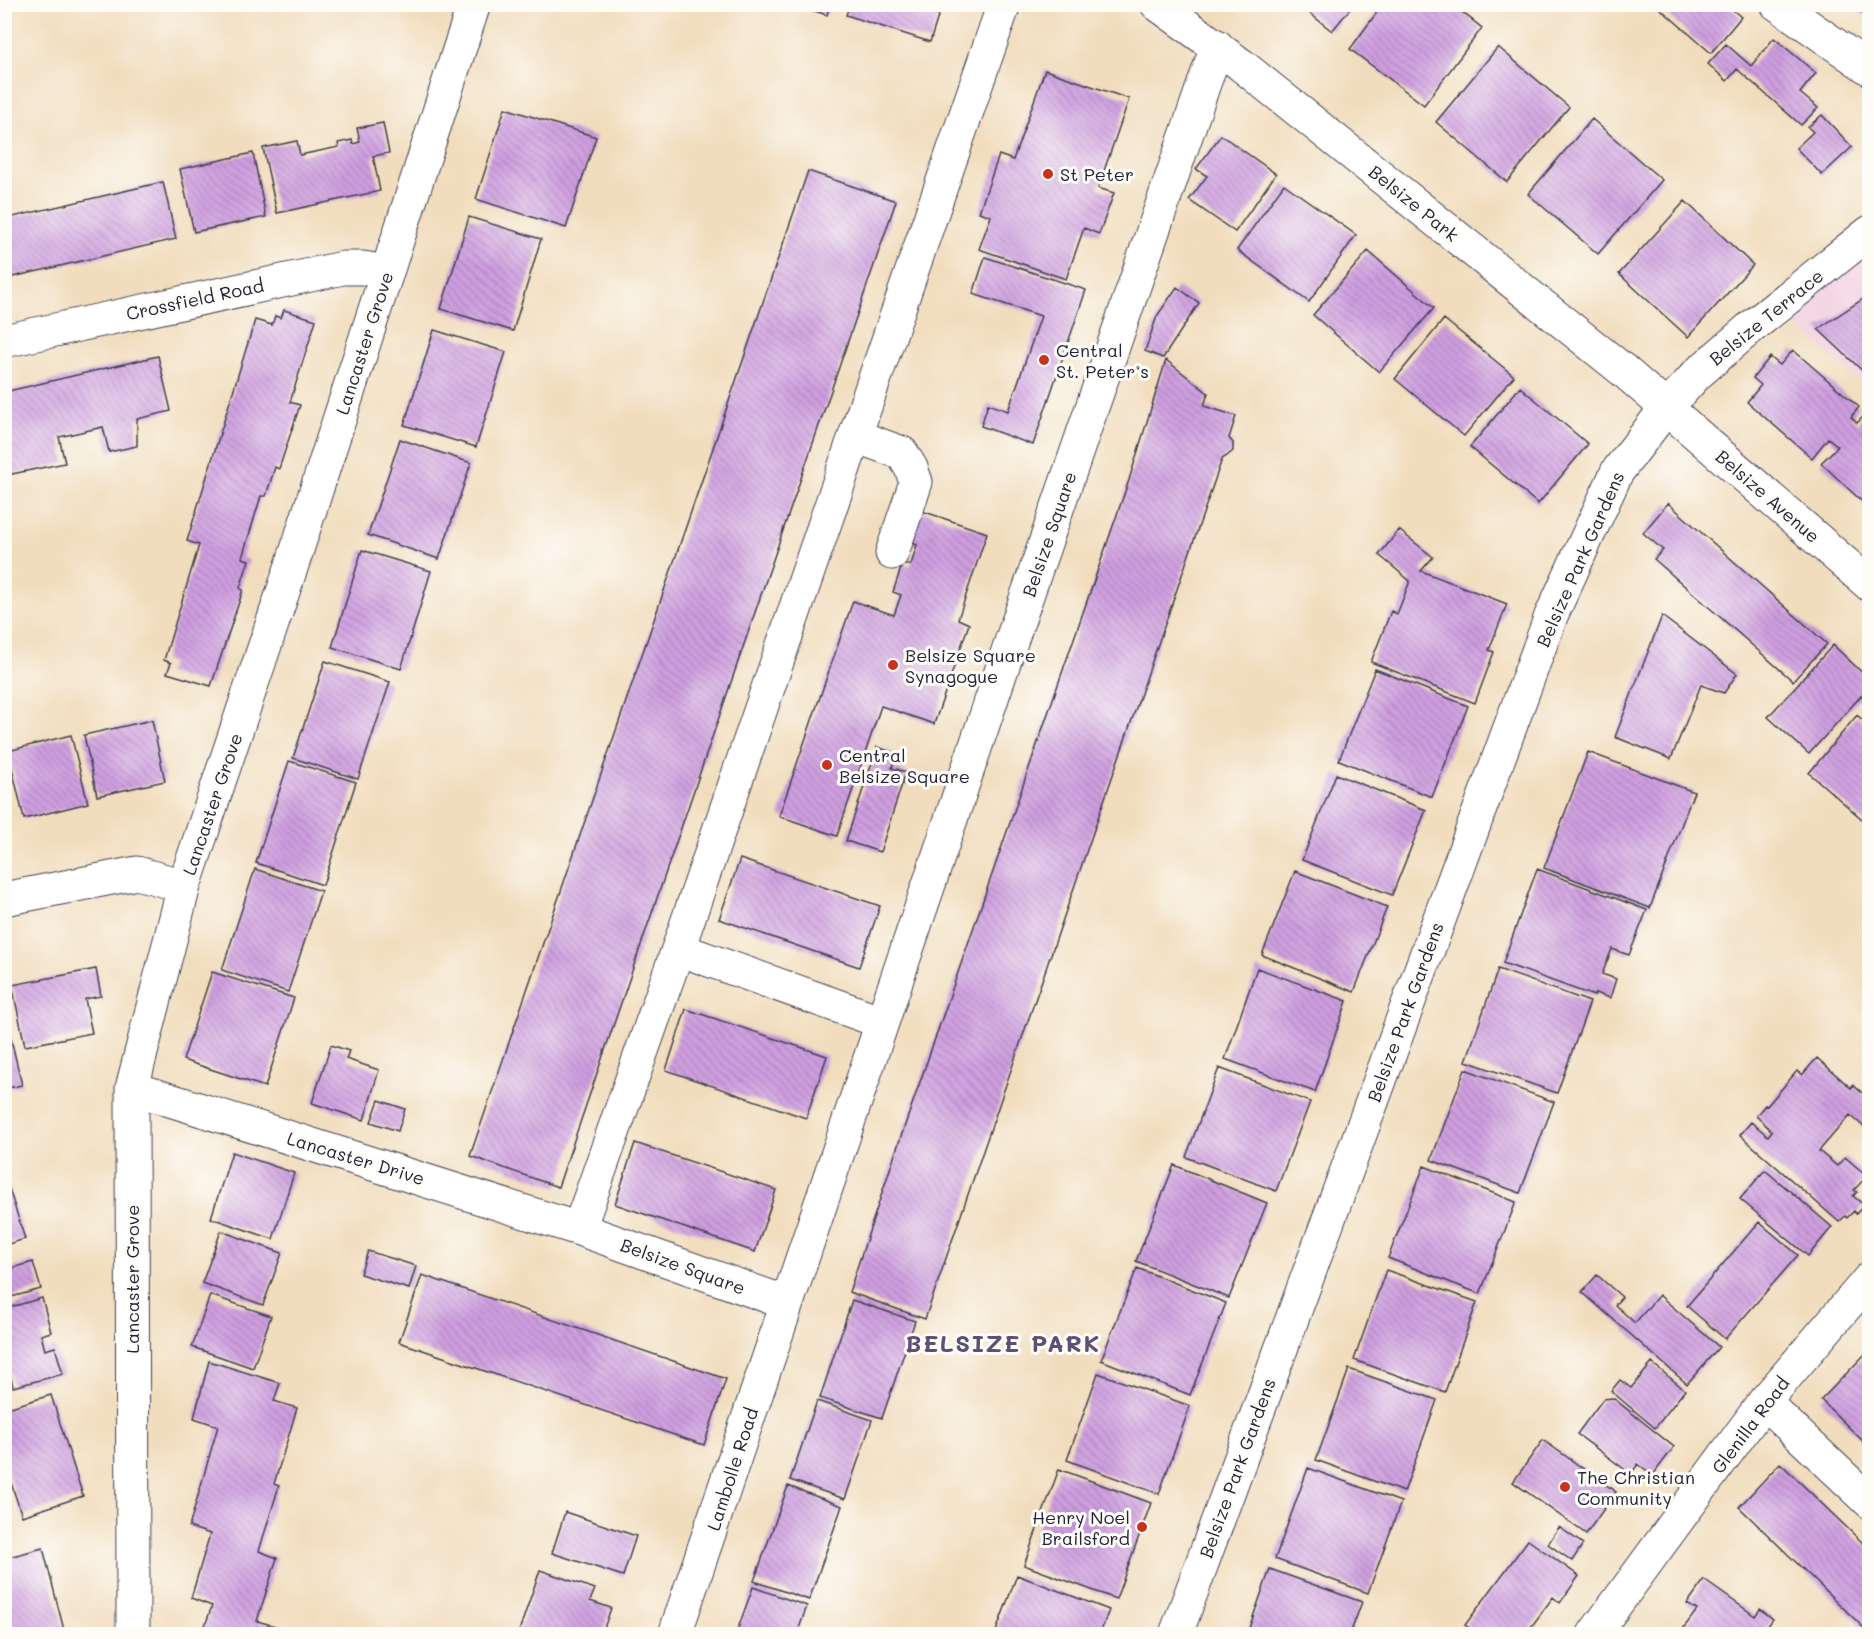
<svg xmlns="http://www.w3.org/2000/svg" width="1874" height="1639" font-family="Mali,sans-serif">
<defs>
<pattern id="building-back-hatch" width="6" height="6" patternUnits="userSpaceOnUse" patternTransform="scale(1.5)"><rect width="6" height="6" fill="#cf9fe0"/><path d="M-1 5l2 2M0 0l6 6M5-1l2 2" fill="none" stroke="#a881b7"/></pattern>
</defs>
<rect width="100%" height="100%" fill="#fdfcf7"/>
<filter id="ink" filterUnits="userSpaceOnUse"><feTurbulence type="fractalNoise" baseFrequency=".0167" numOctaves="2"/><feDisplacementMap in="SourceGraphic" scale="12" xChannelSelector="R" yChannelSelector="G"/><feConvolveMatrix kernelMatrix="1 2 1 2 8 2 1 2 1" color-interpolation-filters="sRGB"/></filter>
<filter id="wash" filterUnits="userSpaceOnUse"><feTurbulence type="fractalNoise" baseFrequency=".008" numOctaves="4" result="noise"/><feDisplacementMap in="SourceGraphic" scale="24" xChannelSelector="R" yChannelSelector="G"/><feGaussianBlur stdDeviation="1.35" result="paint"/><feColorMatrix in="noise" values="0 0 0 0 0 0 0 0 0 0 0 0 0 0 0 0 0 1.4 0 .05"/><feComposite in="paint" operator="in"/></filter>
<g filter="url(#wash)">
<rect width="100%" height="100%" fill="#f1ddbd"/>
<path fill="#f2cfe1" d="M 1869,242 L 1869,389 L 1793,322 Z"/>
<g id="blocks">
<path fill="url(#building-back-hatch)" d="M 793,4 L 830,4 L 827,15 Z
M 850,4 L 942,4 L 930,42 L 846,15 Z
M 1298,4 L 1354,4 L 1332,31 Z
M 1383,4 L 1452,4 L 1482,28 L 1424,105 L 1350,49 Z
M 1655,4 L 1726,4 L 1741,17 L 1711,53 Z
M 1847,4 L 1869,4 L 1869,17 Z
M 1774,38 L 1816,73 L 1800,93 L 1818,108 L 1801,125 L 1737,69 L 1727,81 L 1708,64 L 1726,44 L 1751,66 Z
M 1498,47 L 1569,107 L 1507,182 L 1436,122 Z
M 1045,70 L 1129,99 L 1098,188 L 1114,193 L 1099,234 L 1084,228 L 1066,279 L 979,249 L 991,216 L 979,212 L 999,155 L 1013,160 Z
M 505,108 L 596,137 L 566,228 L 476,199 Z
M 1822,115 L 1852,147 L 1822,175 L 1796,148 L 1813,132 L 1808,127 Z
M 1592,119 L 1662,180 L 1598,254 L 1528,194 Z
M 383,123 L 389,153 L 373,156 L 380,191 L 277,213 L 263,148 L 297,141 L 300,155 L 339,147 L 338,143 L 352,140 L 353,144 L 360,142 L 357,128 Z
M 1221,135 L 1276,174 L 1235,232 L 1189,200 L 1207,176 L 1196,169 Z
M 253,153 L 266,217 L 194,232 L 180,169 Z
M 808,171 L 896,201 L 558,1187 L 470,1156 Z
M 163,182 L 176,239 L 4,279 L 4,219 Z
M 1284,184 L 1356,235 L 1309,302 L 1237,250 Z
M 1685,201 L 1753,265 L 1688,337 L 1619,274 Z
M 469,217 L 541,239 L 513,331 L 441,309 Z
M 1368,251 L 1434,308 L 1379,372 L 1313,315 Z
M 985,257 L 1086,290 L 1033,445 L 981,426 L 988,404 L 1008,411 L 1041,316 L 973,294 Z
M 1177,287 L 1199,303 L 1163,358 L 1145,351 L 1157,316 Z
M 1869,295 L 1869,377 L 1818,329 Z
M 284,310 L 316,320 L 290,402 L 300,405 L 279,469 L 275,467 L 266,496 L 261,496 L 242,558 L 249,560 L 240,588 L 243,590 L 211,686 L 167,673 L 171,663 L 164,660 L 199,545 L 187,541 L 255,320 L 272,325 L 275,316 L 281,318 Z
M 1444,319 L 1514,376 L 1464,436 L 1395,379 Z
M 434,330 L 506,352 L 476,447 L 404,425 Z
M 1793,350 L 1859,407 L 1851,417 L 1857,423 L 1869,411 L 1869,508 L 1821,463 L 1838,446 L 1828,438 L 1812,458 L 1747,402 L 1761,385 L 1753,378 L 1770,357 L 1780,365 Z
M 158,356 L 171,411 L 137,419 L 137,446 L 109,452 L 103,427 L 59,437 L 65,463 L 7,475 L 4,464 L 4,392 Z
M 1166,360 L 1208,393 L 1204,406 L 1236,416 L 1229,438 L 1233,443 L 1233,451 L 1227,456 L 1222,459 L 925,1319 L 849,1292 L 896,1151 L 1129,480 Z
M 1520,387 L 1588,444 L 1538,504 L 1470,447 Z
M 400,439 L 471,463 L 439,559 L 368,535 Z
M 1668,503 L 1827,644 L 1793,681 L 1654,559 L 1663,550 L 1643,533 Z
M 919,510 L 987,533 L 958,619 L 969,624 L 934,724 L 881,706 L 837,836 L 779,816 L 853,601 L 894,615 L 901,595 L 893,592 L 902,565 L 911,565 L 917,545 L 908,541 Z
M 1399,530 L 1433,557 L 1421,571 L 1507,604 L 1489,650 L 1494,652 L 1475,703 L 1371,662 L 1391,611 L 1397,614 L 1410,581 L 1379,555 Z
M 362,550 L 431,571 L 401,669 L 332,647 Z
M 1662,616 L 1737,674 L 1724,693 L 1701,685 L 1671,759 L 1615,737 Z
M 1833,645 L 1869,679 L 1869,687 L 1809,754 L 1768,717 Z
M 325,661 L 390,682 L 358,779 L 293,758 Z
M 1375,669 L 1468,706 L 1432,797 L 1339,760 Z
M 1857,715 L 1869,726 L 1869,825 L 1809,773 Z
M 152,720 L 165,781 L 97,796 L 84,735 Z
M 71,735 L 88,803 L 24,819 L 8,751 Z
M 877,747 L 897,754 L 892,768 L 906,772 L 880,852 L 846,841 Z
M 1588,752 L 1694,792 L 1650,908 L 1544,868 Z
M 289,761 L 356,782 L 323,885 L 256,863 Z
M 1336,774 L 1426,810 L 1392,895 L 1302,860 Z
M 740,859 L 880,906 L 859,967 L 719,919 Z
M 255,869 L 321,891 L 288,992 L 222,970 Z
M 1537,869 L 1647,910 L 1629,955 L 1612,949 L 1602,974 L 1616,979 L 1610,998 L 1595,993 L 1594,996 L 1503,963 Z
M 1295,871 L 1387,907 L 1354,992 L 1262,955 Z
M 1257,968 L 1347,1001 L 1315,1092 L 1225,1059 Z
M 96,969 L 101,996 L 85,999 L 92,1033 L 25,1046 L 12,985 Z
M 1498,969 L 1590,1002 L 1557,1093 L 1466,1061 Z
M 212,972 L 294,998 L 265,1087 L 183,1060 Z
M 686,1009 L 827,1056 L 806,1118 L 666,1070 Z
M 4,1010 L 22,1085 L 4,1089 Z
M 331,1045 L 349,1051 L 346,1059 L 379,1070 L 364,1120 L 312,1103 Z
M 1817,1058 L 1851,1088 L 1853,1085 L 1869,1099 L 1869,1119 L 1863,1126 L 1850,1115 L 1819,1151 L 1837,1166 L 1845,1157 L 1867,1176 L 1854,1190 L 1857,1192 L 1853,1196 L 1864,1205 L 1856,1214 L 1854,1211 L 1847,1218 L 1845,1216 L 1839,1222 L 1740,1135 L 1751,1122 L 1768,1136 L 1772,1131 L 1756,1116 L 1765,1105 L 1767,1106 L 1797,1071 L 1802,1075 Z
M 1219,1068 L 1310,1102 L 1276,1191 L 1186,1157 Z
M 1465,1069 L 1554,1102 L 1520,1193 L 1431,1160 Z
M 379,1100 L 405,1109 L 398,1131 L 371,1122 Z
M 635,1143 L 776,1190 L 755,1252 L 615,1204 Z
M 232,1152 L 294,1173 L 273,1239 L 211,1218 Z
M 1174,1165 L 1267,1203 L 1229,1298 L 1136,1261 Z
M 1424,1166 L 1516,1202 L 1480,1294 L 1388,1258 Z
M 1765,1170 L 1832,1227 L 1808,1256 L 1740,1199 Z
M 4,1173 L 25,1239 L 5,1245 L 12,1268 L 33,1262 L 41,1289 L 4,1299 Z
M 1759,1222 L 1798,1255 L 1725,1339 L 1687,1306 Z
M 221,1231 L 282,1253 L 263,1305 L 202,1283 Z
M 368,1251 L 416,1266 L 409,1289 L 360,1274 Z
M 1137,1268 L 1226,1303 L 1190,1395 L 1101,1360 Z
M 1386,1270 L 1477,1302 L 1445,1392 L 1354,1360 Z
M 422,1275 L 726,1379 L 704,1445 L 399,1342 Z
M 1597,1275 L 1622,1297 L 1615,1305 L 1635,1323 L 1659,1295 L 1719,1347 L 1687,1384 L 1582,1292 Z
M 210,1295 L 271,1316 L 253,1368 L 192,1347 Z
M 42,1298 L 51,1332 L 41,1335 L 45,1350 L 55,1347 L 63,1374 L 13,1387 L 9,1369 L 4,1370 L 4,1309 Z
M 852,1300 L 915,1321 L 882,1418 L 820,1398 Z
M 1869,1350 L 1869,1447 L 1821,1400 Z
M 209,1361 L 280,1383 L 274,1401 L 297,1408 L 274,1484 L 279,1486 L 259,1551 L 277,1558 L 257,1621 L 279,1627 L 277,1634 L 202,1634 L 212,1606 L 191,1598 L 210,1534 L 189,1527 L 218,1426 L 194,1418 Z
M 1652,1363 L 1685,1390 L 1655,1428 L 1611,1391 L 1620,1380 L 1631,1388 Z
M 1349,1369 L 1437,1400 L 1404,1492 L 1316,1460 Z
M 1098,1373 L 1190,1406 L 1159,1494 L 1067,1460 Z
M 51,1395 L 83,1496 L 22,1516 L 4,1462 L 4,1409 Z
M 1613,1398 L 1674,1447 L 1653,1475 L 1638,1464 L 1631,1474 L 1577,1434 L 1603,1399 Z
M 817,1401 L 872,1420 L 845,1499 L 790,1480 Z
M 1543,1440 L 1616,1492 L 1586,1534 L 1513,1482 Z
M 1780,1463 L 1869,1549 L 1869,1633 L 1739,1507 Z
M 1308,1468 L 1401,1502 L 1368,1593 L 1275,1559 Z
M 1059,1469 L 1151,1503 L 1116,1599 L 1024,1565 Z
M 788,1486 L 842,1506 L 809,1600 L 754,1581 Z
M 565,1512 L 636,1536 L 623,1576 L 552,1553 Z
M 1559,1527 L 1583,1544 L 1572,1561 L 1548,1544 Z
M 1528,1540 L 1579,1576 L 1560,1603 L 1553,1597 L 1526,1634 L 1478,1634 L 1465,1625 Z
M 43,1548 L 65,1634 L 5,1634 L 5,1558 Z
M 1270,1569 L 1362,1602 L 1350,1634 L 1247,1634 Z
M 540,1570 L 595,1589 L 590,1601 L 611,1608 L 602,1634 L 518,1634 Z
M 1017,1575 L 1109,1610 L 1100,1634 L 995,1634 Z
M 1704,1580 L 1755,1616 L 1760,1609 L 1773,1619 L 1762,1634 L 1666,1634 L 1671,1628 L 1680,1633 L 1697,1610 L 1687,1604 Z
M 753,1587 L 807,1606 L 797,1634 L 736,1634 Z"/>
</g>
</g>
<g filter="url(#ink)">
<use href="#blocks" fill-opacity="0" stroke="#413e4e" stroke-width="1.5"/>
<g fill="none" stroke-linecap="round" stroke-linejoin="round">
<g stroke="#413e4e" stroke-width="35">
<path id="minor" d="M 1157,4 L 1240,64 L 1624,371 L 1870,585
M 1777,4 L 1870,69
M 4,341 L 343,268 L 363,268 L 387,272
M 855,436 L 902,453 L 911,468 L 916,482 L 892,553
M 4,899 L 137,873 L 184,886
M 678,949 L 882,1022
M 132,1088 L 579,1229
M 787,1303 L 579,1229 L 678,949 L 1004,4
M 1764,1402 L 1870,1502
M 133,1634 L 132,1088 L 184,886 L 294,559 L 474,4
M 675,1634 L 1011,642 L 1217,46
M 1176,1634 L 1551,616 L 1617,472 L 1667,407 L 1697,374 L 1749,329 L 1870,232
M 1594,1634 L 1764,1402 L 1870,1278"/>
</g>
<use href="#minor" stroke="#fff" stroke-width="33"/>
</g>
</g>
<g fill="#c8321e" stroke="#fdfcf7" stroke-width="2">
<circle cx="1048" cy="174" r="6"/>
<circle cx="1044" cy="360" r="6"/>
<circle cx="893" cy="665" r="6"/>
<circle cx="827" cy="765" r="6"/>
<circle cx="1565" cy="1487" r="6"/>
<circle cx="1142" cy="1527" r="6"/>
</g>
<g text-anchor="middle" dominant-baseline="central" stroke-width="6" stroke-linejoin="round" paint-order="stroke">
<g font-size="18" fill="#22223b" stroke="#fdfcf7" text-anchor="start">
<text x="1060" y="174">St Peter</text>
<text x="1056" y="350">Central<tspan x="1056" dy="21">St. Peter’s</tspan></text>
<text x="905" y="655">Belsize Square<tspan x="905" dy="21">Synagogue</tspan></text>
<text x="839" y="755">Central<tspan x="839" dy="21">Belsize Square</tspan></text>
<text x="1577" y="1477">The Christian<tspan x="1577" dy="21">Community</tspan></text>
<text x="1130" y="1517" text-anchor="end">Henry Noel<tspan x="1130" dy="21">Brailsford</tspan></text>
</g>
<g font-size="18" fill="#22223b" stroke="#fdfcf7">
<text transform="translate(1414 203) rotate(39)">Belsize Park</text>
<text transform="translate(195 299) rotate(-12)">Crossfield Road</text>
<text transform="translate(1766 317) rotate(-39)">Belsize Terrace</text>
<text transform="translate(364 343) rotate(-72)">Lancaster Grove</text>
<text transform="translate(1768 496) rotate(41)">Belsize Avenue</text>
<text transform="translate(1049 534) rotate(-71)">Belsize Square</text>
<text transform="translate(1580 559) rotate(-66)">Belsize Park Gardens</text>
<text transform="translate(212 804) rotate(-71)">Lancaster Grove</text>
<text transform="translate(1405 1012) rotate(-70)">Belsize Park Gardens</text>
<text transform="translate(356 1158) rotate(17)">Lancaster Drive</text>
<text transform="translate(683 1266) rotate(20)">Belsize Square</text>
<text transform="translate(132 1279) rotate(-90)">Lancaster Grove</text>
<text transform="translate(1750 1425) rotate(-53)">Glenilla Road</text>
<text transform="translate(1237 1468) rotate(-70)">Belsize Park Gardens</text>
<text transform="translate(732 1469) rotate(-72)">Lambolle Road</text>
</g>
<g font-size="24" font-weight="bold" letter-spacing="1.5" fill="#5f4e75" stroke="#fdfcf7">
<text x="1003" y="1342">BELSIZE PARK</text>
</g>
</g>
<rect width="1874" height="1639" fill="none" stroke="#fdfcf7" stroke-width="24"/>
</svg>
